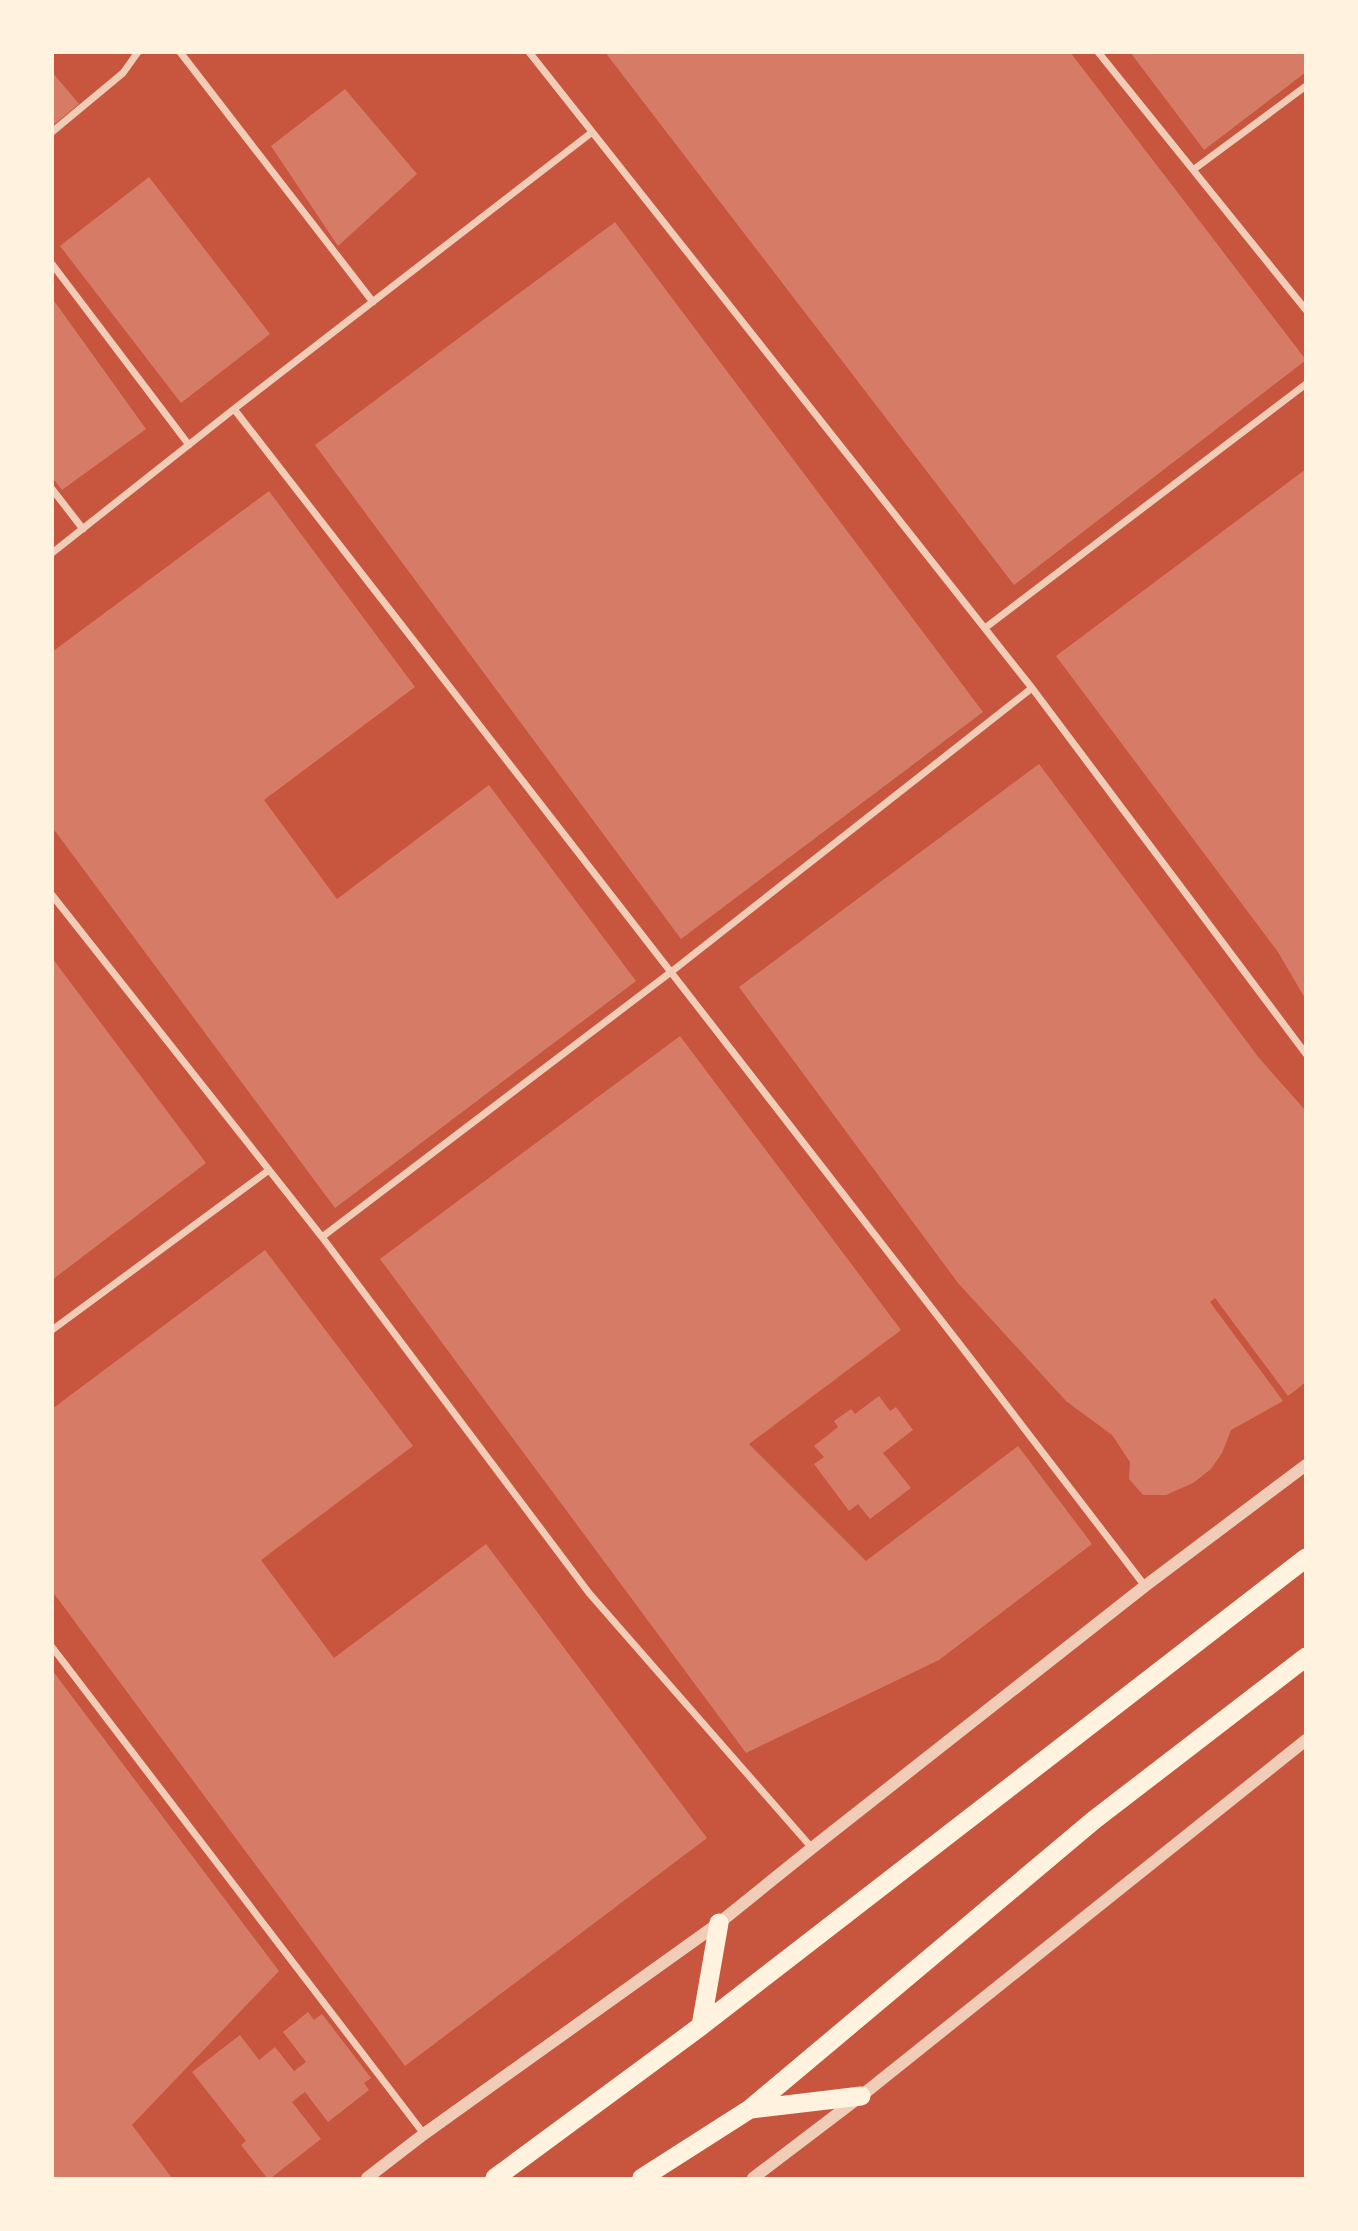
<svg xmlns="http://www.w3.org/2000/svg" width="1358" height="2231" font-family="'DM Sans',sans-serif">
<rect width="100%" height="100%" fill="#c8553d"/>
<path fill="#d67c66" d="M 605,52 L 1070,52 L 1306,360 L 1014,585 Z
M 1130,52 L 1306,52 L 1306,72 L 1204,150 Z
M 52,72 L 79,104 L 52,126 Z
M 345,89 L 417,174 L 338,246 L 271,146 Z
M 149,177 L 270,334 L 181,403 L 60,246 Z
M 615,222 L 983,712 L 681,939 L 315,445 Z
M 52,298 L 146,429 L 62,490 L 52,477 Z
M 1306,469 L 1306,1000 L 1278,952 L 1056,656 Z
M 269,491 L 415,687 L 264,800 L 337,899 L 489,785 L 636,981 L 335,1208 L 52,827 L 52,652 Z
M 1039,764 L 1259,1058 L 1306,1111 L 1306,1382 L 1288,1396 L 1215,1298 L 1210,1302 L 1283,1401 L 1231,1430 L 1222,1453 L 1211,1469 L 1193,1483 L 1166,1495 L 1143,1495 L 1129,1479 L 1130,1462 L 1112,1435 L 1066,1401 L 958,1283 L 739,987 Z
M 52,958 L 206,1163 L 52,1280 Z
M 680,1036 L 901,1330 L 749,1444 L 866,1561 L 1018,1446 L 1092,1544 L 939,1660 L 746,1753 L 380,1259 Z
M 265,1250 L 413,1446 L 261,1560 L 334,1658 L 486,1544 L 707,1838 L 405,2066 L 52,1591 L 52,1409 Z
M 879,1396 L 890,1411 L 896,1407 L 913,1430 L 883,1453 L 911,1488 L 870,1519 L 858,1504 L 849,1511 L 814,1464 L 824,1457 L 814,1446 L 838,1427 L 834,1421 L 851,1409 L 855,1414 Z
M 52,1670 L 279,1971 L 132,2125 L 172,2178 L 52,2178 Z
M 308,2012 L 314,2020 L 322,2014 L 371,2078 L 364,2083 L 369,2090 L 328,2122 L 305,2092 L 292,2102 L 321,2139 L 271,2178 L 267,2178 L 241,2145 L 246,2141 L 192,2072 L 240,2035 L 259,2060 L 275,2047 L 294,2071 L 306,2062 L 283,2032 Z"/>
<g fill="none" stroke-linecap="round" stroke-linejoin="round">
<path stroke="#f1ccb7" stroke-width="7" d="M 180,52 L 373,302
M 529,52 L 1032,688 L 1306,1054
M 1098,52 L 1306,310
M 52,132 L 123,73 L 138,52
M 1193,170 L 1306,86
M 52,264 L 189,445
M 234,409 L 968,1355 L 1145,1586
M 52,489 L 83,529
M 52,553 L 234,409 L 591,133
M 985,628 L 1306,384
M 52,895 L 322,1237 L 589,1593 L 812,1848
M 322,1237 L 671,972 L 1032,688
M 52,1330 L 269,1170
M 52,1647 L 424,2134"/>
<path stroke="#f1ccb7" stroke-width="12" d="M 367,2178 L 424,2134 L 719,1923 L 812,1848 L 1145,1586 L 1306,1465
M 753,2178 L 861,2096 L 1306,1740"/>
<path stroke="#fff3e0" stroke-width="19" d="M 701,2026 L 719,1923
M 751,2109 L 861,2096
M 495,2178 L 701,2026 L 1306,1558
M 642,2178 L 750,2109 L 1094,1820 L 1306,1657"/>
</g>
<rect width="1358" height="2231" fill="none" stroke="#fff3e0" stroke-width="108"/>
</svg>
